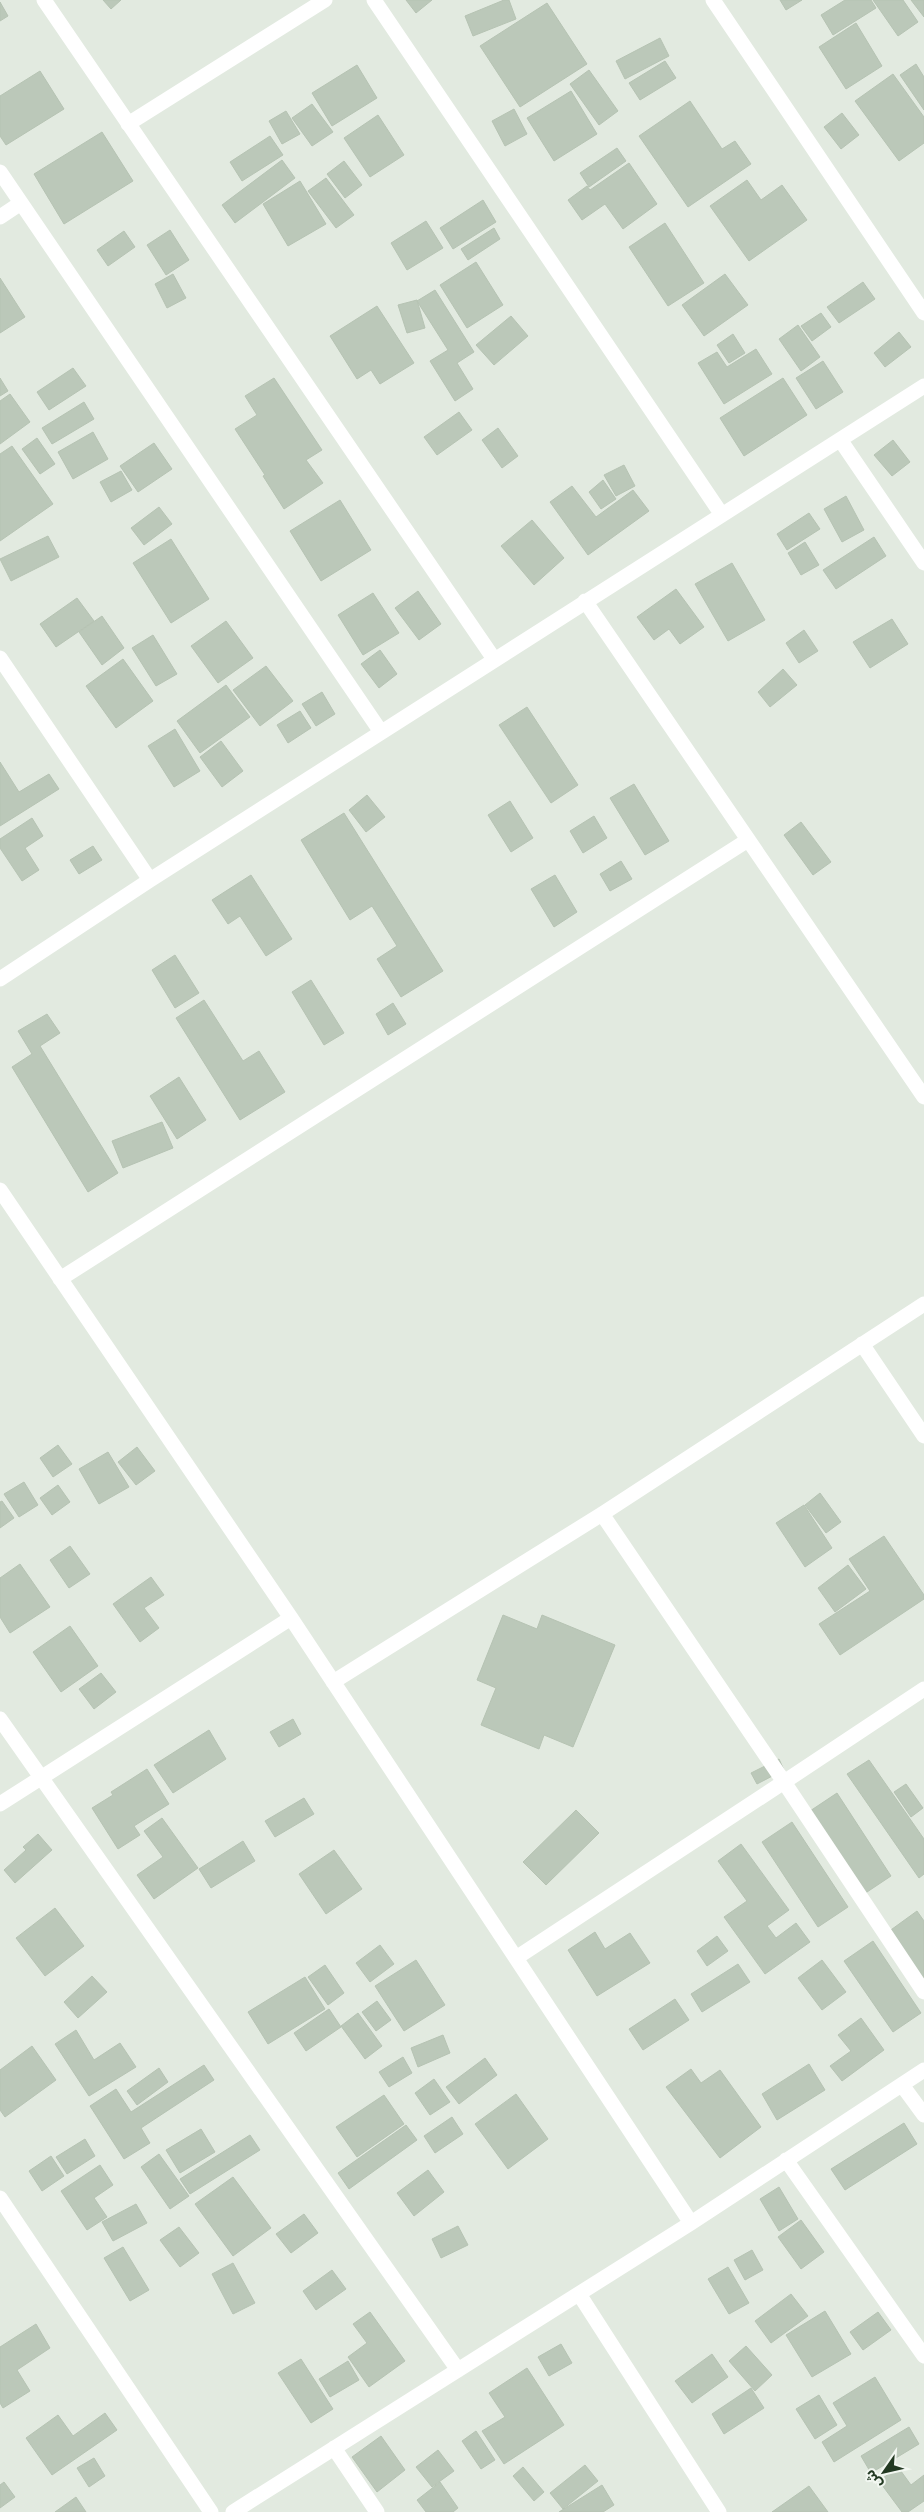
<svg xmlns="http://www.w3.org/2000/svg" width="924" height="2512" font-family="'Alegreya Sans','Noto Sans Arabic',sans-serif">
<rect width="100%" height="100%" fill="#e2eae0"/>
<path fill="#bbc8b9" stroke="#b6c3b3" d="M 103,0 L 121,0 L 111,9 Z
M 406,0 L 432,0 L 416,13 Z
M 504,0 L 509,0 L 516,19 L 473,36 L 465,16 Z
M 780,0 L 802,0 L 786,10 Z
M 845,0 L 871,0 L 876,8 L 833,35 L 821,15 Z
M 873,0 L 903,0 L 918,22 L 898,36 Z
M 911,0 L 924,0 L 924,17 Z
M 0,2 L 8,16 L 0,21 Z
M 547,3 L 587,64 L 520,107 L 480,46 Z
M 856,23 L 882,66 L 846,89 L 819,47 Z
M 660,38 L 669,56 L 625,79 L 616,61 Z
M 665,61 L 676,78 L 640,100 L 629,83 Z
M 916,64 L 924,77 L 924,110 L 900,75 Z
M 357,65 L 377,98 L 332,126 L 312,93 Z
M 589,70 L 618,111 L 599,125 L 570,84 Z
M 40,71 L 64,109 L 6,145 L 0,136 L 0,96 Z
M 893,74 L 924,117 L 924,143 L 899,161 L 855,101 Z
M 571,91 L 597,134 L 554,161 L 527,118 Z
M 690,101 L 722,149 L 735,141 L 751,164 L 688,207 L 639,136 Z
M 312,104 L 333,132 L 312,146 L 292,118 Z
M 514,109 L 527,134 L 505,146 L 492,121 Z
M 286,111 L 300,134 L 282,144 L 269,121 Z
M 842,113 L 859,135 L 841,149 L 824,127 Z
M 378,115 L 404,155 L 370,177 L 344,138 Z
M 102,132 L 133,181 L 64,224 L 34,174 Z
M 270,136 L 283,155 L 242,181 L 230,162 Z
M 617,148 L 626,161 L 589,187 L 580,173 Z
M 282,160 L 295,178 L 235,223 L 222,205 Z
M 344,161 L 362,185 L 345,198 L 327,174 Z
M 629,163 L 657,204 L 623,229 L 605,204 L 582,220 L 568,200 L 587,186 L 590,190 Z
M 326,178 L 354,215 L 336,228 L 308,191 Z
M 747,180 L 761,200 L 782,185 L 807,220 L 749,261 L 710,206 Z
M 300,181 L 326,224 L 288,246 L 263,204 Z
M 483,200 L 496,222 L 453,249 L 440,228 Z
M 426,221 L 443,248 L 407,270 L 391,243 Z
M 665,223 L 704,283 L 668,306 L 629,247 Z
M 494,228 L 500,239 L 468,260 L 461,249 Z
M 170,230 L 189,260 L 166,275 L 147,245 Z
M 124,231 L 135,247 L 108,266 L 97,250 Z
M 476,262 L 503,305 L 467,328 L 440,285 Z
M 173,274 L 186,298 L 167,308 L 155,284 Z
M 725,274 L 748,305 L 704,336 L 682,305 Z
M 0,278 L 25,317 L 0,333 Z
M 863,282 L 875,299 L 839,323 L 827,307 Z
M 435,290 L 474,352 L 457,363 L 473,389 L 455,401 L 430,361 L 448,350 L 417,301 Z
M 417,300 L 425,328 L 407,333 L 398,305 Z
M 377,306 L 414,363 L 380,384 L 371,370 L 357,379 L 330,336 Z
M 821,313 L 831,327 L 812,341 L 801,326 Z
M 511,316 L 528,336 L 494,365 L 476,345 Z
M 798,325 L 820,357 L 801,371 L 779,339 Z
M 899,332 L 911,347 L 885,367 L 874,353 Z
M 733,334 L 745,353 L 729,363 L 717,345 Z
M 756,349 L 772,374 L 724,404 L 698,363 L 717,352 L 727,367 Z
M 823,361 L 843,392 L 816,409 L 796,378 Z
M 73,368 L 86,386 L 49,410 L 37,392 Z
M 0,378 L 8,391 L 0,396 Z
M 274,378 L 322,450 L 306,460 L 323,483 L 284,509 L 263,476 L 265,475 L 235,429 L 257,415 L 245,396 Z
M 783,378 L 807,415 L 744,456 L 720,418 Z
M 10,394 L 30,422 L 0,444 L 0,401 Z
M 84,402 L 94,419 L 52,444 L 42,428 Z
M 459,412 L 472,430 L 437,455 L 424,437 Z
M 498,428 L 518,456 L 502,468 L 482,440 Z
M 93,432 L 108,459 L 73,479 L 58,452 Z
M 37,438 L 55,464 L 40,474 L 22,449 Z
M 893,440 L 910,462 L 892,476 L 874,455 Z
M 154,443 L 172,469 L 138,492 L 120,466 Z
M 12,446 L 53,504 L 0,541 L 0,454 Z
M 624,465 L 635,486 L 616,496 L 604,475 Z
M 121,471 L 132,490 L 111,502 L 100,482 Z
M 603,480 L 616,499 L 601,509 L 589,492 Z
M 572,486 L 596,517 L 633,490 L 649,511 L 588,555 L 550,502 Z
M 846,496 L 864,530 L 842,542 L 824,509 Z
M 340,500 L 371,550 L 321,581 L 290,531 Z
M 159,507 L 172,524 L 144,545 L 131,528 Z
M 809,513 L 820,529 L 787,550 L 777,534 Z
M 532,520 L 564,558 L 534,585 L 501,546 Z
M 48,536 L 59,557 L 11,581 L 0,559 Z
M 874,537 L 886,556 L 836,589 L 823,570 Z
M 171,539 L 209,599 L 171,623 L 133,563 Z
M 805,542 L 819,565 L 801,575 L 788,553 Z
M 732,563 L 765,620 L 728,641 L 695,584 Z
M 676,589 L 704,627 L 680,644 L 669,629 L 654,640 L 637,617 Z
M 418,591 L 441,624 L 419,640 L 395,608 Z
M 373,593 L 399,633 L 363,655 L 338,615 Z
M 77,598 L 94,621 L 56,647 L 40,624 Z
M 102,616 L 124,648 L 102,665 L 79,632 Z
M 892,619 L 908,644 L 870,668 L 853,642 Z
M 226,621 L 253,658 L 218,683 L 191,646 Z
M 804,630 L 818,651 L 799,663 L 786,643 Z
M 153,635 L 177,674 L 156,686 L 132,648 Z
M 380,650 L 397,674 L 379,688 L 361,664 Z
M 123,659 L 153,701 L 116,728 L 86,686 Z
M 266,666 L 293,701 L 260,726 L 233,690 Z
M 783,669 L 797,685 L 770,707 L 758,692 Z
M 226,685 L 250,717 L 200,753 L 177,721 Z
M 322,692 L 335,714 L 316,726 L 302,704 Z
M 527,707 L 578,785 L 551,803 L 499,725 Z
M 300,711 L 311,728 L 288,743 L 277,725 Z
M 175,729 L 200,771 L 174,787 L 148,746 Z
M 221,741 L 243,771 L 222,787 L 200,757 Z
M 0,762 L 19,792 L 49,774 L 59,789 L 0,826 Z
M 634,784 L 669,841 L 645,855 L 610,798 Z
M 367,795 L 385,817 L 366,832 L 349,810 Z
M 510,801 L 533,838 L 511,852 L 488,815 Z
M 344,813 L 443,971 L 401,997 L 377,959 L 397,946 L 372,906 L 350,920 L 301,840 Z
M 594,816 L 607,838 L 583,853 L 570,831 Z
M 32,818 L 43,836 L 25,848 L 39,870 L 22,881 L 0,848 L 0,839 Z
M 801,822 L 831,862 L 813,875 L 784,835 Z
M 93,846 L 102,860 L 79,874 L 70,860 Z
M 621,861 L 632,879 L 610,891 L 600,874 Z
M 251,875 L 292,939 L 266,956 L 240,916 L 228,924 L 212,900 Z
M 555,875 L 577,912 L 554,927 L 531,889 Z
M 175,955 L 199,993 L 175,1008 L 152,970 Z
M 311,980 L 344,1033 L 324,1045 L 292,992 Z
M 204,1000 L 243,1061 L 259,1051 L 285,1092 L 240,1120 L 176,1018 Z
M 393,1003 L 406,1024 L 388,1035 L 376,1014 Z
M 47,1014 L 60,1033 L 40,1046 L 118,1173 L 88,1192 L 12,1067 L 32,1054 L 18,1031 Z
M 179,1077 L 206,1120 L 177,1139 L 150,1096 Z
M 162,1122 L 173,1148 L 123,1168 L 112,1141 Z
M 58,1445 L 72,1464 L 53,1477 L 40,1458 Z
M 137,1447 L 155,1471 L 136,1485 L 118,1462 Z
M 108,1452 L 129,1487 L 99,1504 L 79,1469 Z
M 24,1482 L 38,1505 L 19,1517 L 4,1494 Z
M 58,1485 L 70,1502 L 52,1515 L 40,1498 Z
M 820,1493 L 841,1522 L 826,1533 L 805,1505 Z
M 2,1501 L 14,1518 L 0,1528 L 0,1502 Z
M 804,1505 L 832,1548 L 805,1567 L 776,1523 Z
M 884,1536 L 924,1595 L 924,1599 L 840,1655 L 819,1624 L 870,1591 L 849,1559 Z
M 70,1546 L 90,1574 L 69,1588 L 50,1560 Z
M 20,1564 L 50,1607 L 10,1633 L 0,1617 L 0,1578 Z
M 848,1565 L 866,1589 L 835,1612 L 818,1588 Z
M 151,1577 L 164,1595 L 144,1608 L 159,1628 L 140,1642 L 113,1604 Z
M 503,1615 L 537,1629 L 542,1615 L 615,1645 L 573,1747 L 544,1735 L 539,1749 L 481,1725 L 496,1688 L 477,1680 Z
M 70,1626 L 98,1666 L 61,1692 L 33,1652 Z
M 101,1673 L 116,1692 L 94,1709 L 79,1689 Z
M 293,1719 L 301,1734 L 279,1747 L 270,1732 Z
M 209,1730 L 226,1759 L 173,1793 L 154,1765 Z
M 779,1759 L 784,1770 L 757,1784 L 751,1773 Z
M 869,1760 L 924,1839 L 924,1874 L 919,1878 L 847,1774 Z
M 147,1769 L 169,1804 L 134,1826 L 140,1835 L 118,1849 L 92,1808 L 113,1795 L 111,1792 Z
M 906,1784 L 923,1808 L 911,1817 L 894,1792 Z
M 837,1793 L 891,1876 L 861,1896 L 807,1813 Z
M 304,1798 L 314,1814 L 275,1837 L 265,1821 Z
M 576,1810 L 599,1833 L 546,1885 L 523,1862 Z
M 162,1818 L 198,1868 L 154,1899 L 137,1875 L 163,1857 L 144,1831 Z
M 792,1822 L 848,1907 L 818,1927 L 762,1842 Z
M 38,1834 L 52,1850 L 15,1883 L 4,1870 L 26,1850 L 23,1847 Z
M 243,1841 L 255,1861 L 211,1888 L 199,1869 Z
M 741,1844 L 789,1910 L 767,1926 L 776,1938 L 796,1923 L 810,1942 L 765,1974 L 724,1917 L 747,1901 L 718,1861 Z
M 334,1850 L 362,1889 L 326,1914 L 299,1874 Z
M 55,1908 L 84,1946 L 45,1976 L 16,1938 Z
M 917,1911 L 924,1921 L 924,1982 L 888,1932 Z
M 595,1932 L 605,1949 L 630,1933 L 650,1963 L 597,1996 L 568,1950 Z
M 717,1936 L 728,1951 L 707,1966 L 697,1951 Z
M 873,1941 L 921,2013 L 893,2032 L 844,1961 Z
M 380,1945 L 394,1964 L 370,1982 L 356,1963 Z
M 416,1960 L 445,2005 L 404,2031 L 375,1986 Z
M 822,1960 L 846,1992 L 822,2010 L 798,1978 Z
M 738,1964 L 750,1982 L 702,2012 L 691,1994 Z
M 325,1965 L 344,1993 L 328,2005 L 308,1977 Z
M 92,1976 L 107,1992 L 78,2018 L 64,2002 Z
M 305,1977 L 325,2009 L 268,2044 L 248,2012 Z
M 675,1999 L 689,2020 L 643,2050 L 629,2029 Z
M 377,2001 L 391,2020 L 376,2031 L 362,2012 Z
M 329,2009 L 341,2027 L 306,2051 L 294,2033 Z
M 358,2013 L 382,2046 L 365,2059 L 341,2026 Z
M 861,2018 L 884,2050 L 842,2081 L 830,2066 L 851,2051 L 838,2035 Z
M 76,2030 L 94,2060 L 120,2043 L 136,2067 L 89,2096 L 55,2044 Z
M 443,2035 L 450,2053 L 418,2067 L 411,2048 Z
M 32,2046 L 56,2080 L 5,2117 L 0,2110 L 0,2070 Z
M 403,2057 L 412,2073 L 389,2087 L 379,2072 Z
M 485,2058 L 497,2075 L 459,2104 L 446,2087 Z
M 809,2064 L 825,2090 L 777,2120 L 762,2094 Z
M 204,2065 L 214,2080 L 141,2128 L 150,2143 L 124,2159 L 90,2106 L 116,2089 L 131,2112 Z
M 159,2068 L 168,2082 L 137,2105 L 127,2091 Z
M 691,2069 L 701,2083 L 720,2070 L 761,2127 L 720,2158 L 666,2087 Z
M 434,2079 L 450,2102 L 430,2115 L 415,2093 Z
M 516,2094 L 548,2139 L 508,2169 L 475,2124 Z
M 384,2095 L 404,2124 L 357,2157 L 336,2127 Z
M 452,2117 L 463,2134 L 435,2153 L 424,2136 Z
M 904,2123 L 917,2144 L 845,2190 L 831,2169 Z
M 406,2125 L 417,2140 L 349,2189 L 338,2173 Z
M 201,2129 L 215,2152 L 180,2173 L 166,2150 Z
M 250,2135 L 260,2150 L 190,2194 L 180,2179 Z
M 85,2139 L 95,2156 L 67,2174 L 56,2157 Z
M 159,2154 L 189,2196 L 170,2209 L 141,2167 Z
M 51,2156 L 64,2176 L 42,2191 L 29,2171 Z
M 100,2165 L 113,2185 L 94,2198 L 107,2217 L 87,2230 L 61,2191 Z
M 428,2170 L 444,2192 L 414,2216 L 397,2193 Z
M 233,2177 L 271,2228 L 233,2256 L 195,2204 Z
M 779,2187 L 798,2219 L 779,2231 L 760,2199 Z
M 136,2204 L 147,2223 L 113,2241 L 102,2222 Z
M 304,2214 L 318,2233 L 291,2253 L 276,2234 Z
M 801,2220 L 824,2252 L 801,2269 L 778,2237 Z
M 458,2226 L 468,2245 L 441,2258 L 432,2239 Z
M 179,2227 L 199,2253 L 180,2267 L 160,2240 Z
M 123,2247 L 149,2290 L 130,2301 L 104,2258 Z
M 752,2250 L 763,2270 L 745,2280 L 734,2260 Z
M 233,2263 L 255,2303 L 233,2314 L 212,2274 Z
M 728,2267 L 749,2303 L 729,2314 L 708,2279 Z
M 332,2270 L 346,2289 L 316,2310 L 303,2291 Z
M 791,2294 L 808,2316 L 771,2343 L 755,2321 Z
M 825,2311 L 851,2354 L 812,2377 L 786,2335 Z
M 370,2312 L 405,2361 L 369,2387 L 348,2357 L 367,2343 L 353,2324 Z
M 878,2312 L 891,2330 L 863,2350 L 850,2332 Z
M 36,2324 L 50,2348 L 17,2370 L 30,2391 L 3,2408 L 0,2403 L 0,2347 Z
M 561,2344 L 572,2363 L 549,2376 L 538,2357 Z
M 746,2346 L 772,2375 L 755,2391 L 729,2361 Z
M 712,2354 L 728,2377 L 692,2403 L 675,2381 Z
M 301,2359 L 333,2409 L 311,2423 L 278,2373 Z
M 348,2361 L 359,2380 L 330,2397 L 319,2379 Z
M 527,2368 L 564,2425 L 504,2464 L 482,2431 L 505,2417 L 489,2393 Z
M 875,2377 L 901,2420 L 834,2462 L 822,2442 L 847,2426 L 833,2403 Z
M 751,2388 L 764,2408 L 724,2434 L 712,2414 Z
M 819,2395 L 837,2425 L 815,2439 L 796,2409 Z
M 105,2413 L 117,2430 L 52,2475 L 26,2438 L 58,2415 L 73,2436 Z
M 909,2427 L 919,2444 L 871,2473 L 861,2456 Z
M 476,2431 L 495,2460 L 481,2469 L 462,2441 Z
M 381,2436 L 405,2470 L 377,2492 L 352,2457 Z
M 438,2450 L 454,2471 L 432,2487 L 416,2467 Z
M 94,2458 L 105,2476 L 89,2487 L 77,2468 Z
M 585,2465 L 598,2481 L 563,2509 L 550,2493 Z
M 523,2467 L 544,2492 L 534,2501 L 513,2476 Z
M 898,2467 L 911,2485 L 924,2475 L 924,2501 L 908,2512 L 902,2512 L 879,2481 Z
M 4,2482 L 15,2497 L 0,2508 L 0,2485 Z
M 440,2482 L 458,2508 L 453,2512 L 426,2512 L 417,2500 Z
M 602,2485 L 614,2505 L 603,2512 L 559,2512 Z
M 809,2486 L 828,2512 L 772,2512 Z
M 76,2497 L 86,2512 L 55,2512 Z"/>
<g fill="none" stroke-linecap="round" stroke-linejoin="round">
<path stroke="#fff" stroke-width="15" d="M 44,0 L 494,659
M 374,0 L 722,515
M 713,0 L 924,313
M 128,124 L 325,0
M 0,172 L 381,732
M 0,217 L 21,203
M 841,441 L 924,563
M 585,601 L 924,1097
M 0,658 L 150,880
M 0,979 L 150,880 L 924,386
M 0,1190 L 291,1618 L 691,2223
M 60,1279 L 748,840
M 862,1344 L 924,1436
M 602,1514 L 784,1782 L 924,1689
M 333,1682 L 602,1514 L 924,1304
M 0,1719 L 458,2370
M 0,1804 L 291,1618
M 516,1958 L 784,1782 L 924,1992
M 902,2085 L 924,2115
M 786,2160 L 924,2356
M 0,2198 L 211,2512
M 579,2294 L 719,2512
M 334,2448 L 377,2512
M 233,2512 L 691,2223 L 924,2070"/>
</g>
<g transform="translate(884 2472) rotate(236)" stroke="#f2f7f1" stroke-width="4" paint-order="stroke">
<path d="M0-4L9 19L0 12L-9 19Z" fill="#223922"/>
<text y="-8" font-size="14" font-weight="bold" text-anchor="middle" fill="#223922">ش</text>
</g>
</svg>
